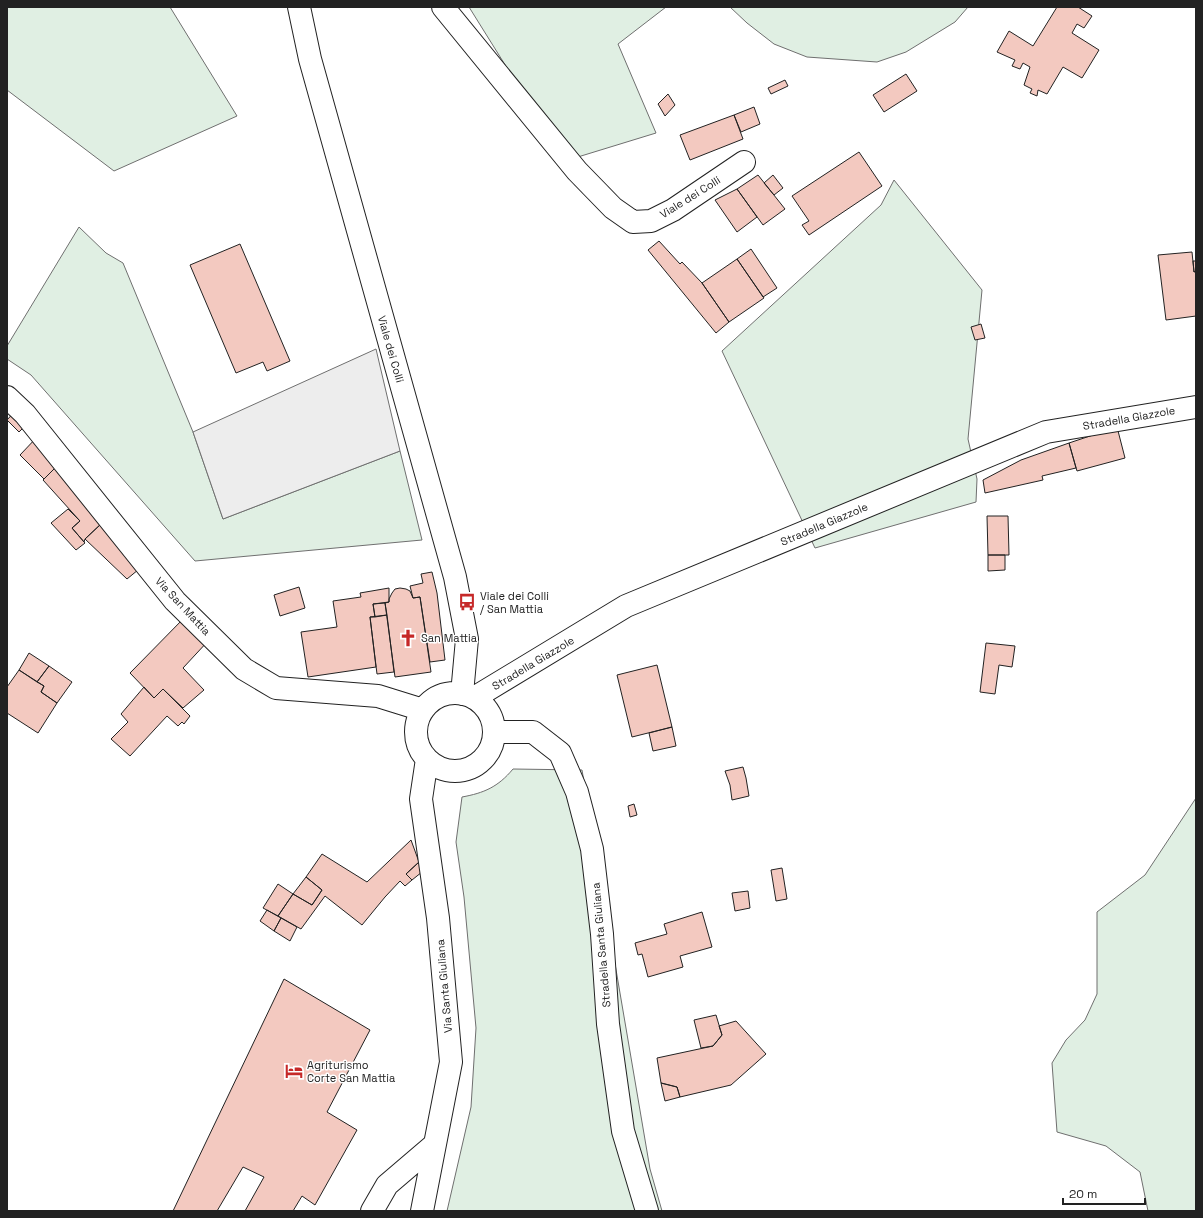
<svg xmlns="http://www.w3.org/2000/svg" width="1203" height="1218" font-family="'Space Grotesk',sans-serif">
<rect width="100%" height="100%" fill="#fff"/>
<path fill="#e0efe3" stroke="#6f6f6f" d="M 7,7 L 170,7 L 237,116 L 114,171 L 7,90 Z
M 469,7 L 666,7 L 618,44 L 656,133 L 568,160 L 532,108 Z
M 730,7 L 968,7 L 955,22 L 906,52 L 877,62 L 807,57 L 774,44 L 747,23 Z
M 894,180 L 982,290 L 968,439 L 977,479 L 976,502 L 815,548 L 722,351 L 881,205 Z
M 79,227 L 106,253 L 123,263 L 193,432 L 223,519 L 400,451 L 422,540 L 195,561 L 31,375 L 7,359 L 7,346 Z
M 513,769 L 582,770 L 650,1169 L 662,1211 L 447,1211 L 471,1107 L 476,1028 L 464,897 L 456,842 L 462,797 C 484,793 498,787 513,769 Z
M 1196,798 L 1196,1211 L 1148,1211 L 1140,1172 L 1106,1146 L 1057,1132 L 1052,1063 L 1066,1040 L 1085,1020 L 1097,994 L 1097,912 L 1145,875 Z"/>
<path fill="#ededed" stroke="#6f6f6f" d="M 376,349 L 400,451 L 223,519 L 193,432 Z"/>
<path fill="#f3c9c0" stroke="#222" d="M 1057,7 L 1078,7 L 1092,16 L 1084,28 L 1077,24 L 1072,33 L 1099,50 L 1082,78 L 1063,67 L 1047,94 L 1038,90 L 1037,96 L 1030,93 L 1032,89 L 1024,85 L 1030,67 L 1023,63 L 1020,69 L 1012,66 L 1015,60 L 997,52 L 1009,31 L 1033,46 Z
M 906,74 L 917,91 L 884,112 L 873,95 Z
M 785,80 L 788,86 L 771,94 L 768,88 Z
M 668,94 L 675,105 L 665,116 L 658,104 Z
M 754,107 L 760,124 L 741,132 L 734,115 Z
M 734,115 L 743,139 L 690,160 L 680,135 Z
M 859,152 L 882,186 L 809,235 L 802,225 L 809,221 L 792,196 Z
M 758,175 L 785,209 L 763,225 L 737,189 Z
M 773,175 L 783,188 L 774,195 L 764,183 Z
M 737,189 L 757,217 L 737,232 L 715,200 Z
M 659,241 L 680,264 L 682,262 L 702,283 L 729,322 L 716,333 L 648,250 Z
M 240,244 L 290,361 L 267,371 L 263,362 L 236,373 L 190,265 Z
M 751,249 L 777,288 L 763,297 L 737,259 Z
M 1192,252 L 1194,272 L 1196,271 L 1196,316 L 1166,320 L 1158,255 Z
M 737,259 L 764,298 L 729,322 L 702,283 Z
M 1193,261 L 1196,261 L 1196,271 L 1194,272 Z
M 981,324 L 985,338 L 975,340 L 971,327 Z
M 17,409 L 29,422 L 19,432 L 7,420 Z
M 1117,427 L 1125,458 L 1077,471 L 1069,443 Z
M 38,436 L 59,464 L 44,479 L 20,455 Z
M 1069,443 L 1076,468 L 1042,476 L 1043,480 L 985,493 L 983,480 L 1021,460 Z
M 59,464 L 102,523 L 85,539 L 84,542 L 72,528 L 80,521 L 43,480 Z
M 68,509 L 80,521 L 72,528 L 85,543 L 76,550 L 51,523 Z
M 987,516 L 1008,516 L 1009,555 L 988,555 Z
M 102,523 L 144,565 L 127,579 L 85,539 Z
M 988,555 L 1005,555 L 1005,570 L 988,571 Z
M 432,572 L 437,593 L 445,660 L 430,662 L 420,597 L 413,598 L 410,586 L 423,583 L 421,574 Z
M 299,587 L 305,608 L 280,616 L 274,595 Z
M 389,588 L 389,602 L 373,604 L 375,617 L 370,617 L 376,667 L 308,677 L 301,632 L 337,627 L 333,601 L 361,597 L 360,593 Z
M 400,588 L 406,589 L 410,591 L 413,598 L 420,597 L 431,672 L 395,677 L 385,603 L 389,602 L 389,599 L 392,593 L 395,589 Z
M 385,603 L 387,615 L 375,617 L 373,604 Z
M 387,615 L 394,672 L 377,674 L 370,617 Z
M 186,616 L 209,640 L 183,668 L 204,690 L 183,708 L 163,689 L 154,698 L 130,673 Z
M 986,643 L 1015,646 L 1012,667 L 999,665 L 995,694 L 980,692 Z
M 29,653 L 49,666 L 37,682 L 19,670 Z
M 657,665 L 672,727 L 632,737 L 617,675 Z
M 49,666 L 72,682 L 57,703 L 41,692 L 44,686 L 37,682 Z
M 19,670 L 44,686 L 41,692 L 57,703 L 38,733 L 7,713 L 7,687 Z
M 144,687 L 154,698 L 163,689 L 190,716 L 184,724 L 182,722 L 178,726 L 167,716 L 130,756 L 111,739 L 128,722 L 121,714 Z
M 672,727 L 676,746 L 653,751 L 649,733 Z
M 743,767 L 746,778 L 749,796 L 732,800 L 730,785 L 725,771 Z
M 634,804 L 637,815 L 630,817 L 628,806 Z
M 411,840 L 419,862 L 406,874 L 412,880 L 405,886 L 400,881 L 385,897 L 362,925 L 325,896 L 301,929 L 278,916 L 293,894 L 312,905 L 322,890 L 306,877 L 322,854 L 367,882 Z
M 419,862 L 422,872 L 412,880 L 406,874 Z
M 782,868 L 787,899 L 776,901 L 771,870 Z
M 306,877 L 322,890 L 312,905 L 293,894 Z
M 278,884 L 293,894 L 278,916 L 263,908 Z
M 748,891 L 750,908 L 735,911 L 732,893 Z
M 267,910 L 281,918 L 274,931 L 260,921 Z
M 702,912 L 712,947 L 680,956 L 683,967 L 648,977 L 642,954 L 638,955 L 635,943 L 667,934 L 664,924 Z
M 281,918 L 297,927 L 290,941 L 274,931 Z
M 284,979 L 370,1030 L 327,1112 L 357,1130 L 315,1205 L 302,1196 L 293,1211 L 245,1211 L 264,1177 L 243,1167 L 217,1211 L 173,1211 Z
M 716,1015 L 722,1035 L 713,1046 L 701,1048 L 694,1020 Z
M 736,1021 L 766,1054 L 731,1085 L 680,1097 L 677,1087 L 661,1083 L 657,1058 L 713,1046 L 722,1035 L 719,1026 Z
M 661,1083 L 677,1087 L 680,1097 L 665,1101 Z"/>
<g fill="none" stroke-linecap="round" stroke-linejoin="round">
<g stroke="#222" stroke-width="24">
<path id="minor" d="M 299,7 L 310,59 L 455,577 L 467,639 L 462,694
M 443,7 L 577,171 L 613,208 L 633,222 L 651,221 L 673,210 L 744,162
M 7,397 L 25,414 L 175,601 L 244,669 L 276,688 L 378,696 L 423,710
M416 732a39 39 0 1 1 78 0a39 39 0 1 1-78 0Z
M 474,698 L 626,606 L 1046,432 L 1196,407
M 494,732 L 533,732 L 560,753 L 577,792 L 592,849 L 602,934 L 608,1024 L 623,1131 L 647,1211
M 372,1211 L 387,1185 L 435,1144
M 422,1211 L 451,1062 L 438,918 L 421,799 L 427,759"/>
</g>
<use href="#minor" stroke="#fff" stroke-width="22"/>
</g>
<defs>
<g id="bus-bare" transform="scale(1.38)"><path d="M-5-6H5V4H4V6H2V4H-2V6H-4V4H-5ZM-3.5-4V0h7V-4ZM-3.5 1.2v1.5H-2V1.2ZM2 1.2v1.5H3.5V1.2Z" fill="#c62828" stroke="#fff" stroke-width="2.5" paint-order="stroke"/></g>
<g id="church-bare" transform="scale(1.38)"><path d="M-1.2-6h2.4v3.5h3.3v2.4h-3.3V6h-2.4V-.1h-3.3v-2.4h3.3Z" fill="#c62828" stroke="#fff" stroke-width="2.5" paint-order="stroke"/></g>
<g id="hotel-bare" transform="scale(1.38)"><path d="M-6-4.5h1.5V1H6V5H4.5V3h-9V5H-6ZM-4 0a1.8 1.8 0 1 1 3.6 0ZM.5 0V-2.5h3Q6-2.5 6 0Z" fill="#c62828" stroke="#fff" stroke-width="2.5" paint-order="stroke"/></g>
</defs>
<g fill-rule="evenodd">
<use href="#bus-bare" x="467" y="602"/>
<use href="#church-bare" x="408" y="638"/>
<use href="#hotel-bare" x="294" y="1071"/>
</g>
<g text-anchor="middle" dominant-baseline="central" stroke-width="3" stroke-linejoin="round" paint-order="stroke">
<g font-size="11" fill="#222" stroke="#fff">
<text transform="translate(690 197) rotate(-32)">Viale dei Colli</text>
<text transform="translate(391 349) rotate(74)">Viale dei Colli</text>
<text transform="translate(1129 418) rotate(-10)">Stradella Giazzole</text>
<text transform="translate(824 524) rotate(-23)">Stradella Giazzole</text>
<text transform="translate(183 606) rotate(47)">Via San Mattia</text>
<text transform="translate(533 663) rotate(-31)">Stradella Giazzole</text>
<text transform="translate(601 945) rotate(-95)">Stradella Santa Giuliana</text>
<text transform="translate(444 986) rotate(-95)">Via Santa Giuliana</text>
</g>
<g font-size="11" fill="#222" stroke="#fff" text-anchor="start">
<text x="480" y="596">Viale dei Colli<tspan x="480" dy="13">/ San Mattia</tspan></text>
<text x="421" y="638">San Mattia</text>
<text x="307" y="1065">Agriturismo<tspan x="307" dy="13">Corte San Mattia</tspan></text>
</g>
</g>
<rect width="1203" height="1218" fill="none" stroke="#222222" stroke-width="16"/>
<path d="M1063 1198v6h82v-6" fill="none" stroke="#222222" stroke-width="2"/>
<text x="1069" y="1198" font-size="12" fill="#222222" stroke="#ffffff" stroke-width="3" paint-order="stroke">20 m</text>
</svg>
